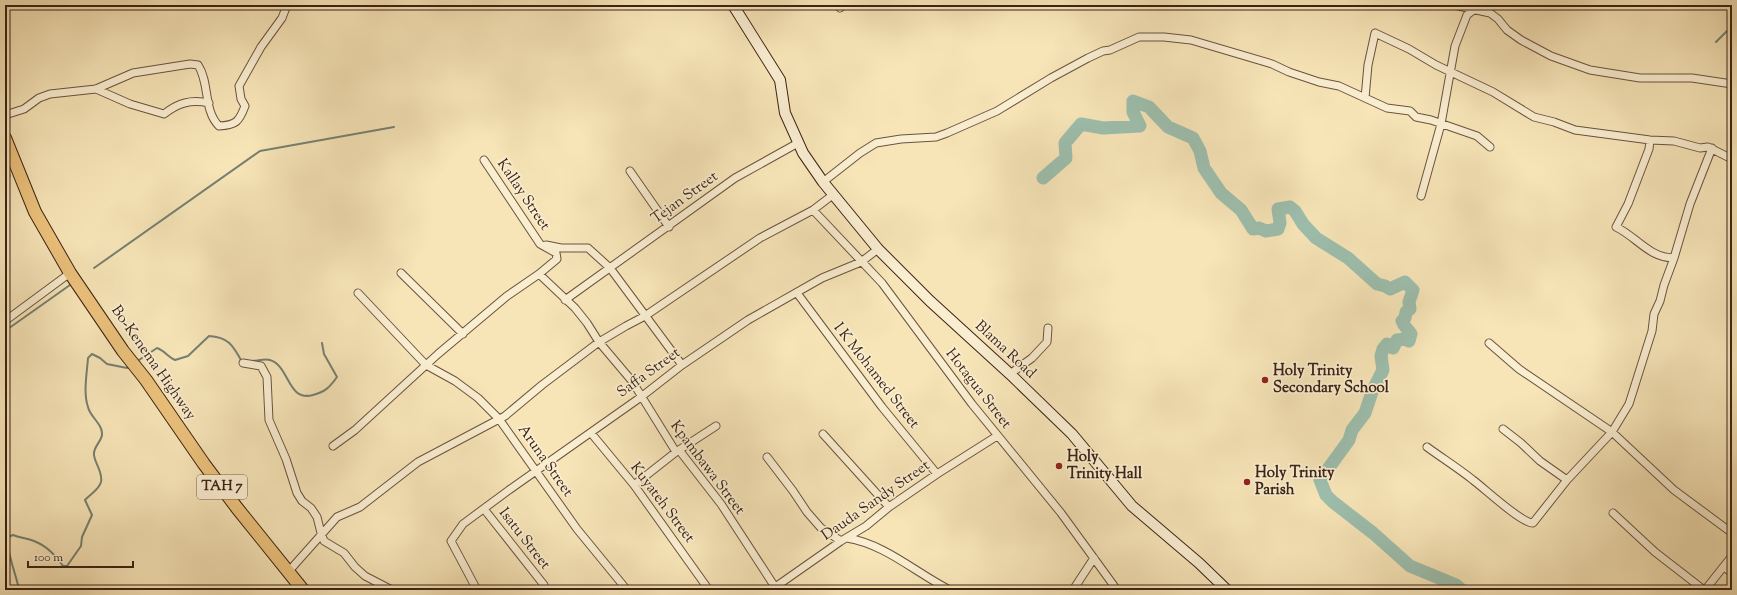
<svg xmlns="http://www.w3.org/2000/svg" width="1737" height="595" font-family="'Sorts Mill Goudy',serif">
<rect width="100%" height="100%" fill="#f7e5b8"/>
<filter id="stains"><feTurbulence type="fractalNoise" baseFrequency=".005" numOctaves="4"/><feColorMatrix values="0 0 0 0 .2 0 0 0 0 .09 0 0 0 0 .02 0 0 0 .5 -.17"/></filter>
<radialGradient id="worn" r=".72"><stop offset=".6" stop-color="#630" stop-opacity="0"/><stop offset="1" stop-color="#630" stop-opacity=".3"/></radialGradient>
<g fill="none" stroke-linecap="round" stroke-linejoin="round">
<path stroke="#768071" stroke-width="2" d="M 1716,42 L 1727,31 L 1732,29
M 5,172 L 10,176
M 94,268 L 260,151 L 394,127
M 5,331 L 70,285
M 252,361 C 257,361 266,358 270,360 C 290,366 287,402 313,395 C 325,392 330,387 337,377 L 324,354 L 322,343
M 136,362 L 157,348 C 165,351 168,357 175,360 L 188,356 L 209,336 C 228,337 233,345 242,362
M 19,590 C 17,576 5,549 8,537 L 13,535 C 20,538 27,538 34,541 C 47,546 55,555 63,566 L 67,566 L 81,546 L 82,537 L 92,515 L 85,500 C 90,494 99,490 101,482 C 103,472 95,464 94,455 C 93,447 101,442 102,435 C 103,424 90,417 88,407 C 83,393 87,373 88,358 L 92,354 L 100,358 L 107,364 L 127,368 L 129,366"/>
<path stroke="#9dbfae" stroke-width="13" d="M 1043,178 L 1066,158 L 1065,143 L 1081,124 L 1103,128 L 1140,126 L 1133,112 L 1133,101 L 1149,107 L 1168,127 L 1193,138 L 1200,151 L 1204,168 L 1221,193 L 1241,210 L 1253,229 L 1259,228 L 1266,231 L 1278,229 L 1280,223 L 1278,209 L 1290,207 L 1295,211 L 1303,224 L 1316,238 L 1348,258 L 1377,284 L 1385,286 L 1390,289 L 1405,282 L 1413,290 L 1409,302 L 1410,309 L 1406,312 L 1405,318 L 1402,321 C 1404,327 1408,329 1411,334 L 1409,341 L 1406,339 L 1397,340 L 1393,348 L 1387,344 L 1383,349 L 1381,356 L 1383,370 L 1372,392 L 1365,413 L 1352,430 L 1349,440 L 1320,480 L 1326,495 L 1333,502 L 1373,533 L 1410,566 L 1456,585 L 1462,590"/>
<g stroke="#6a533e" stroke-width="9">
<path id="street" d="M 838,5 L 840,8
M 1454,5 L 1490,13 L 1498,19 L 1507,30 L 1521,40 L 1551,56 L 1590,70 L 1640,78 L 1692,78 L 1732,84
M 96,89 L 130,104 L 164,114 C 178,103 191,99 209,103
M 1365,98 L 1368,65 L 1375,33 L 1409,49 L 1436,65 L 1493,92 L 1534,117 L 1554,122 L 1575,130 L 1650,140 L 1674,141 L 1700,148 L 1708,147 L 1732,159
M 5,115 L 24,109 L 39,98 L 50,94 L 96,89 L 133,73 L 190,64 L 198,65 C 210,83 203,110 219,126 C 236,125 239,122 245,106 L 241,99 L 239,86 L 261,47 L 282,18 L 287,5
M 1650,140 L 1649,149 L 1628,204 L 1616,227 C 1637,237 1649,258 1674,258
M 630,171 L 669,227
M 823,182 L 860,153 L 876,143 L 901,139 L 936,137 L 947,133 L 997,111 L 1051,78 L 1088,58 L 1103,51 L 1110,50 L 1139,37 L 1164,37 L 1191,40 L 1272,64 L 1289,72 L 1319,82 L 1339,86 L 1387,108 L 1410,111 L 1416,117 L 1431,120 L 1477,136 L 1490,147
M 1421,196 L 1441,124 L 1455,46 L 1467,15 L 1475,9
M 813,210 L 882,283 L 972,404 L 1061,513 L 1117,590
M 546,245 L 561,248 L 588,248 L 610,268 L 682,365
M 401,273 L 463,334
M 539,274 L 575,308 L 587,323 L 599,342 L 632,381 L 676,452 L 679,450 L 721,504 L 775,587
M 358,293 L 426,365 L 455,381 L 478,398 L 499,419 L 577,529 L 627,590
M 797,293 L 882,407 L 937,474
M 565,300 L 735,178 L 798,143
M 5,321 L 70,273
M 1489,343 L 1519,369 L 1612,432 L 1674,490 L 1732,533
M 243,363 L 261,366 L 267,377 L 269,420 L 286,459 L 297,493 L 302,501 L 311,508 L 317,517 L 321,533 L 324,541 L 344,553 L 355,567 L 365,576 L 392,590
M 1010,374 L 1032,358 L 1047,342 L 1048,328
M 1503,429 L 1521,443 L 1540,461 L 1567,480
M 591,433 L 634,485 L 709,590
M 823,434 L 889,507
M 333,446 L 355,430 L 438,354 L 507,296 L 539,274 L 557,259 L 556,253 L 540,244 L 484,160
M 1427,447 C 1442,458 1458,468 1473,480 C 1484,488 1521,523 1533,523 L 1567,480 L 1612,432 L 1629,404 L 1652,331 L 1654,314 L 1660,301 L 1664,285 L 1674,258 L 1690,204 L 1712,148
M 679,450 L 716,426
M 767,457 L 793,491 L 807,512 L 821,528 L 841,541
M 634,485 L 676,452
M 484,509 L 544,585
M 1613,513 L 1655,552 L 1704,590
M 847,538 C 885,544 916,573 950,590
M 1724,567 L 1732,573
M 289,571 L 337,517 L 360,507 L 418,462 L 505,416 L 542,385 L 599,342 L 626,326 L 645,316 L 760,238 L 813,210 L 834,194
M 477,590 L 451,541 L 463,524 L 509,490 L 641,397 L 682,365 L 748,320 L 822,278 L 861,262 L 878,249
M 771,590 L 841,541 L 866,526 L 889,507 L 937,474 L 997,436
M 1073,590 L 1094,558
M 1705,590 L 1732,556"/>
</g>
<g stroke="#3b2215" stroke-width="12">
<path id="secondary" d="M 733,5 L 780,80 L 785,113 L 803,153 L 823,182 L 878,249 L 930,301 L 1010,374 L 1072,434 L 1132,506 L 1199,563 L 1227,590"/>
</g>
<g stroke="#3b2215" stroke-width="14">
<path id="highway" d="M 5,138 L 35,212 L 70,273 L 123,351 L 146,380 L 204,464 L 237,508 L 303,590"/>
</g>
<use href="#street" stroke="#faeed1" stroke-width="7"/>
<use href="#secondary" stroke="#faeed1" stroke-width="10"/>
<use href="#highway" stroke="#ecc27c" stroke-width="12"/>
</g>
<g fill="#8f2418" stroke="#faeed1" stroke-width="1.5">
<circle cx="1265" cy="380" r="4"/>
<circle cx="1059" cy="466" r="4"/>
<circle cx="1247" cy="482" r="4"/>
</g>
<g text-anchor="middle" dominant-baseline="central" stroke-width="3.5" stroke-linejoin="round" paint-order="stroke">
<rect fill="#faeed1" stroke="#745f4d" stroke-width="1" x="197" y="475" width="50" height="24" rx="3"/>
<g font-size="14" font-weight="bold" fill="#3b2215">
<text x="222" y="487">TAH 7</text>
</g>
<g font-size="15" fill="#3b2215" stroke="#faeed1">
<text transform="translate(523 195) rotate(56)">Kallay Street</text>
<text transform="translate(685 198) rotate(-36)">Tejan Street</text>
<text transform="translate(1005 350) rotate(43)">Blama Road</text>
<text transform="translate(153 363) rotate(55)">Bo-Kenema Highway</text>
<text transform="translate(649 373) rotate(-36)">Saffa Street</text>
<text transform="translate(876 376) rotate(52)">I K Mohamed Street</text>
<text transform="translate(978 389) rotate(52)">Hotagua Street</text>
<text transform="translate(545 461) rotate(55)">Aruna Street</text>
<text transform="translate(707 468) rotate(53)">Kpambawa Street</text>
<text transform="translate(876 501) rotate(-35)">Dauda Sandy Street</text>
<text transform="translate(662 503) rotate(53)">Kuyateh Street</text>
<text transform="translate(524 539) rotate(52)">Isatu Street</text>
</g>
<g font-size="15" font-weight="bold" fill="#3b2215" stroke="#faeed1" text-anchor="start">
<text x="1273" y="371">Holy Trinity<tspan x="1273" dy="17">Secondary School</tspan></text>
<text x="1067" y="457">Holy<tspan x="1067" dy="17">Trinity Hall</tspan></text>
<text x="1255" y="473">Holy Trinity<tspan x="1255" dy="17">Parish</tspan></text>
</g>
</g>
<rect width="1737" height="595" fill="none" stroke="#f7e5b8" stroke-width="20"/>
<rect x="6" y="6" width="1725" height="583" fill="none" stroke="#3b2215" stroke-width="2"/>
<rect x="10" y="10" width="1717" height="575" fill="none" stroke="#3b2215"/>
<path d="M28 561v6h105v-6" fill="none" stroke="#3b2215" stroke-width="2"/>
<text x="34" y="561" font-size="12" fill="#3b2215" stroke="#faeed1" stroke-width="3" paint-order="stroke">100 m</text>
<rect width="100%" height="100%" filter="url(#stains)"/>
<rect width="100%" height="100%" fill="url(#worn)"/>
</svg>
